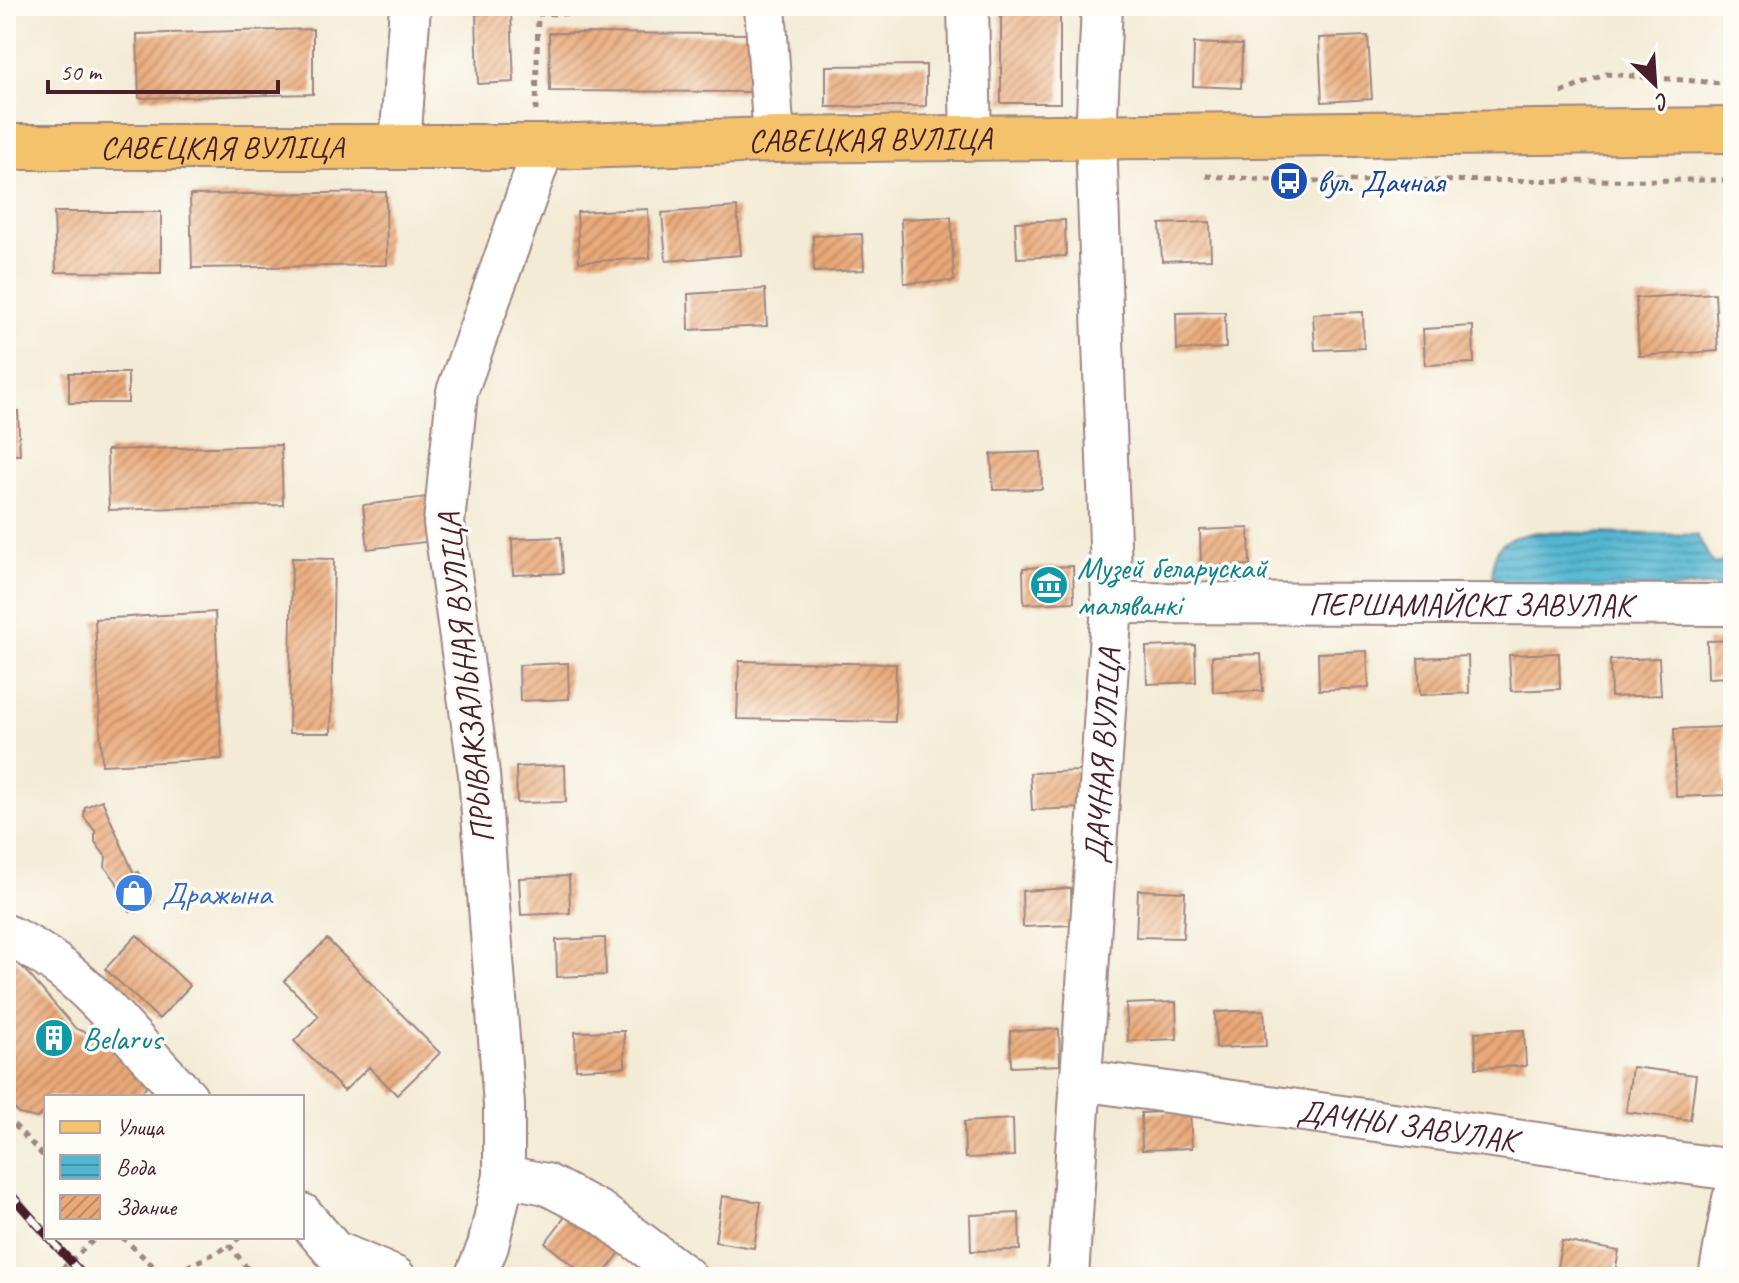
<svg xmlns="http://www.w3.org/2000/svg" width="1739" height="1283" font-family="Caveat,sans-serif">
<defs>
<pattern id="water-rules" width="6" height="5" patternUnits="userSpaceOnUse" patternTransform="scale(2)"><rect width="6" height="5" fill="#53b6d1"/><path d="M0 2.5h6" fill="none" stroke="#4793aa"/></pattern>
<pattern id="building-hatch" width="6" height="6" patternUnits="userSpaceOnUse" patternTransform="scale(2)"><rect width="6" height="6" fill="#e9a978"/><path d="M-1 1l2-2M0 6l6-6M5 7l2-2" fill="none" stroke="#bf8963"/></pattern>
</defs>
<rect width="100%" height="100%" fill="#fdfcf7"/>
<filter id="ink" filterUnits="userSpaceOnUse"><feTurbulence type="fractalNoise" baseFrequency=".0125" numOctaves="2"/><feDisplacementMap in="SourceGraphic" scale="16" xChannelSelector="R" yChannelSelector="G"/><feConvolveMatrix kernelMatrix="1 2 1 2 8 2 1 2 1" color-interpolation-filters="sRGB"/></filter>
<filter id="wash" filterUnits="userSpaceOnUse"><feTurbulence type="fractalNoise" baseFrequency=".006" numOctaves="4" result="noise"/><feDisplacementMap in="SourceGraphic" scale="32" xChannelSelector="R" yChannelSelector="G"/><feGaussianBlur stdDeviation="1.8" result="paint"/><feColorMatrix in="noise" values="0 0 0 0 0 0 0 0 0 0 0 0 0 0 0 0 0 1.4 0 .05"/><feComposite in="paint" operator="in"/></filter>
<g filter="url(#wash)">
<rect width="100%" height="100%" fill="#f3ebd5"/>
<path fill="url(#water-rules)" stroke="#4e6a7e" stroke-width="2" d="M 1538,532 L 1697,535 L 1713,564 L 1733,560 L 1733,589 C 1695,579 1661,596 1622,596 C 1582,597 1531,595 1493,582 C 1490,544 1503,538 1538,532 Z"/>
<g id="blocks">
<path fill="url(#building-hatch)" d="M 1001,6 L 1060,6 L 1060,103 L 1001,103 Z
M 511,12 L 514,82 L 478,84 L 476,14 Z
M 313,29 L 313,94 L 139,98 L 137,34 Z
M 549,33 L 750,34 L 751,92 L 550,91 Z
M 1368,36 L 1372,99 L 1322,102 L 1319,38 Z
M 1194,43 L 1242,45 L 1241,88 L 1193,86 Z
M 926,65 L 926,106 L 826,107 L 826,66 Z
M 386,192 L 387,265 L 192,268 L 190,195 Z
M 737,207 L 741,255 L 666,261 L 662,213 Z
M 648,209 L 650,258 L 579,262 L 577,212 Z
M 54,212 L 161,212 L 161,273 L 56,272 Z
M 951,217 L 954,281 L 904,283 L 901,219 Z
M 1065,220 L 1066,256 L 1017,258 L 1015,222 Z
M 1210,222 L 1211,259 L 1162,261 L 1160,224 Z
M 862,234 L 864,270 L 814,272 L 813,236 Z
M 765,289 L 767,326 L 689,330 L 688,294 Z
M 1715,293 L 1718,351 L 1639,356 L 1636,298 Z
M 1225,312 L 1226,348 L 1177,350 L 1176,313 Z
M 1363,312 L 1364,348 L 1315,350 L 1313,314 Z
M 1473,326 L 1474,363 L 1425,365 L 1423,329 Z
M 69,373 L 128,373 L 128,403 L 69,403 Z
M 6,411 L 18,411 L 20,455 L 6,455 Z
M 281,445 L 283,505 L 109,510 L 107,450 Z
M 1041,452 L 1042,489 L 993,490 L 991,454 Z
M 427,497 L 433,541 L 368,549 L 363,505 Z
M 1249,528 L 1250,565 L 1201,567 L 1200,530 Z
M 561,537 L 563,573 L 513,575 L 512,539 Z
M 292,558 L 334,559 L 331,733 L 289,733 Z
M 1073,566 L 1074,602 L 1024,604 L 1023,568 Z
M 215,612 L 222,759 L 102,765 L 95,619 Z
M 1733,640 L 1733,677 L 1708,678 L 1707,641 Z
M 1195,645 L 1196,682 L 1147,684 L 1146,647 Z
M 1367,651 L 1369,688 L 1319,690 L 1318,653 Z
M 1559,653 L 1560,689 L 1511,691 L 1509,655 Z
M 1261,654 L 1263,691 L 1213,692 L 1212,656 Z
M 1468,656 L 1469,693 L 1420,695 L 1418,658 Z
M 1659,658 L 1661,695 L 1611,697 L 1610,660 Z
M 739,661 L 896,664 L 895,722 L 737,719 Z
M 568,663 L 569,699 L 520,701 L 519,665 Z
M 1723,727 L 1726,795 L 1676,797 L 1674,729 Z
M 565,765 L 566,802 L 517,803 L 516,767 Z
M 1080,771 L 1081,808 L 1032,810 L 1030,773 Z
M 102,800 L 134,874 L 138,872 L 151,904 L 129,912 L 116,881 L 105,867 L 106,857 L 95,842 L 95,831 L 84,817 L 85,807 Z
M 569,876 L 570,913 L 521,915 L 519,878 Z
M 1071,888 L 1072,925 L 1023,927 L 1022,891 Z
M 1138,890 L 1185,892 L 1183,938 L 1136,937 Z
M 137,935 L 190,986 L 159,1019 L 105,969 Z
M 605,938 L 606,975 L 557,977 L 556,940 Z
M 327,939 L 440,1053 L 397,1095 L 369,1067 L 344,1091 L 294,1041 L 319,1016 L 284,981 Z
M 6,948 L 76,1029 L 128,1047 L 153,1077 L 138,1097 L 46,1097 L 46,1111 L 37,1118 L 19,1114 L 6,1099 Z
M 1176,1002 L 1177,1039 L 1128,1041 L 1126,1004 Z
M 1264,1010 L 1266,1046 L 1216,1048 L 1215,1012 Z
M 1059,1029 L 1060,1065 L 1011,1067 L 1010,1031 Z
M 1524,1030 L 1526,1066 L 1476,1068 L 1475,1032 Z
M 624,1031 L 625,1067 L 576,1069 L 575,1032 Z
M 1632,1067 L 1696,1075 L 1690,1120 L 1626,1112 Z
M 1190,1111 L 1192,1148 L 1142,1150 L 1141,1113 Z
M 1013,1119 L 1014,1156 L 965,1158 L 964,1122 Z
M 722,1196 L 761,1202 L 754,1248 L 715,1242 Z
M 571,1209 L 622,1250 L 601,1277 L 587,1277 L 545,1243 Z
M 1019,1213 L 1020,1250 L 971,1251 L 970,1215 Z
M 1562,1241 L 1619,1251 L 1614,1277 L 1555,1277 Z"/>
</g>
</g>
<g filter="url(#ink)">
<use href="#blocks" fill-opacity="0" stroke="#9e8580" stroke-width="2"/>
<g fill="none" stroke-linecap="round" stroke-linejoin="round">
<g stroke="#9e8580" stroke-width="44">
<g id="minor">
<path d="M 765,6 L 774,140"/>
<path d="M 968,6 L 971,138"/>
<path d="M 400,145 L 410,6"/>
<path id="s1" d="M 1112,603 L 1733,605"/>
<path d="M 6,935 C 83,968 129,1039 187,1097"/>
<path id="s2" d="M 1080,1080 L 1733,1170"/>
<path d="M 504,1176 L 546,1184 L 600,1212 L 686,1277"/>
<path d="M 302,1214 L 334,1251 L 395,1277"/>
<path d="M 475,1277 L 488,1246 L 504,1176 L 504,1105 L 479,774 L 444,523 L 457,392 L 544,147"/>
<path id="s3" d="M 1068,1277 L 1112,603 L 1096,137 L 1102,6"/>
<path d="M 1719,1277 L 1733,1199"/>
</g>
</g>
<g stroke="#9e8580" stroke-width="48">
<g id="major">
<path id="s4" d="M 6,147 L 544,147 L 774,140 L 1733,130"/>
</g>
</g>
<path stroke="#9e8580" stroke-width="5" stroke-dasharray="6 6" stroke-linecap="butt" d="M 1561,93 L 1606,74 L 1733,84
M 536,111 L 538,14 L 732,11
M 1206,176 L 1289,181 L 1733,180
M 6,1116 L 46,1159
M 122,1237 L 165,1277
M 240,1237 L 230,1246 L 254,1277
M 53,1277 L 97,1237
M 165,1277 L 230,1246
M 295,1277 L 306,1271"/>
<use href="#minor" stroke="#fff" stroke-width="40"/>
<use href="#major" stroke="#f3c26a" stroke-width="44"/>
<g stroke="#4a1f2b" stroke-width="9">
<path id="rail" d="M 6,1189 L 46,1234
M 48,1237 L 85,1277
M 6,1266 L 15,1277"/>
</g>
<use href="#rail" stroke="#fdfcf7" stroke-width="6" stroke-dasharray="18" stroke-linecap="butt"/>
</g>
</g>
<defs>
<g id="bus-disc" transform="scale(2)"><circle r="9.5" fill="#1a4fb4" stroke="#fdfcf7"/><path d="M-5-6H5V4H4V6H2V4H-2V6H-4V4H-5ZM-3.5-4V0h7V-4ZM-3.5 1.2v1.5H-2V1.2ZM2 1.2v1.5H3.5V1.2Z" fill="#fff"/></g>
<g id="museum-disc" transform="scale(2)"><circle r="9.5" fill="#0f9aa8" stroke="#fdfcf7"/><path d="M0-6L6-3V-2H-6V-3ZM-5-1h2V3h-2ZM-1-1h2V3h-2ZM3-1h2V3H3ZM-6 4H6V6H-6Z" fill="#fff"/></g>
<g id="shop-disc" transform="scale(2)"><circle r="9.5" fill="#3f7fe0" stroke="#fdfcf7"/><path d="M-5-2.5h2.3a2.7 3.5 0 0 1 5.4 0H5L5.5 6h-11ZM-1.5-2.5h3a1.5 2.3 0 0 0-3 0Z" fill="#fff"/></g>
<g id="building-disc" transform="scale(2)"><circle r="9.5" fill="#0f9aa8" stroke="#fdfcf7"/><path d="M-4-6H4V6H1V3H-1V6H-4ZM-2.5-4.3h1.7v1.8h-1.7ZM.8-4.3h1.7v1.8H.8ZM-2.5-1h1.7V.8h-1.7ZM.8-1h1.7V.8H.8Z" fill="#fff"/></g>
</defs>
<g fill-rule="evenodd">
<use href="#bus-disc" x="1289" y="181"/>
<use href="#museum-disc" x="1049" y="585"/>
<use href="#shop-disc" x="134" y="893"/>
<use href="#building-disc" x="54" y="1038"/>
</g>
<g text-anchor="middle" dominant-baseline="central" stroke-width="7" stroke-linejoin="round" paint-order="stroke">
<g font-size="32" fill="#4a1f2b" stroke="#fdfcf7">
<text stroke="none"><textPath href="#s4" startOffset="864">САВЕЦКАЯ ВУЛІЦА</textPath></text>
<text stroke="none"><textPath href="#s4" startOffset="216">САВЕЦКАЯ ВУЛІЦА</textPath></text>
<text stroke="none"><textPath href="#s1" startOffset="358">ПЕРШАМАЙСКІ ЗАВУЛАК</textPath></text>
<text transform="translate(466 678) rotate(-96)">ПРЫВАКЗАЛЬНАЯ ВУЛІЦА</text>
<text stroke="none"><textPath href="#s3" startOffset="522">ДАЧНАЯ ВУЛІЦА</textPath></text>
<text stroke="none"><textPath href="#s2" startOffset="330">ДАЧНЫ ЗАВУЛАК</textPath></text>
</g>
<g font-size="32" fill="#164399" stroke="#fdfcf7" text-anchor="start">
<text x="1317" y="181">вул. Дачная</text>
</g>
<g font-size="32" fill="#0d838f" stroke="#fdfcf7" text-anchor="start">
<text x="1077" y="567">Музей беларускай<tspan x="1077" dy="37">маляванкі</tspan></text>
<text x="82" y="1038">Belarus</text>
</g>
<g font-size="32" fill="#366cbe" stroke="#fdfcf7" text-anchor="start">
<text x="162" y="893">Дражына</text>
</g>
</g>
<rect width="1739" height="1283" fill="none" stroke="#fdfcf7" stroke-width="32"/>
<rect x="44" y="1095" width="260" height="144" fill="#fdfcf7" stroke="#b5a4a5" stroke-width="2"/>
<rect x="60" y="1121" width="40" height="12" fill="#f3c26a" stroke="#b5a4a5" stroke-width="2"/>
<text x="116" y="1135" font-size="24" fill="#4a1f2b">Улица</text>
<rect x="60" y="1155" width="40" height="24" fill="url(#water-rules)" stroke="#b5a4a5" stroke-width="2"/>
<text x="116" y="1175" font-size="24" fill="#4a1f2b">Вода</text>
<rect x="60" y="1195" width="40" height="24" fill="url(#building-hatch)" stroke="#b5a4a5" stroke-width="2"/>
<text x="116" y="1215" font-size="24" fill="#4a1f2b">Здание</text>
<g transform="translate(1655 84) rotate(155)" stroke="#fdfcf7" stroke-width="6" paint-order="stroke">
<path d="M0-6L14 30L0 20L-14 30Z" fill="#4a1f2b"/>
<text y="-12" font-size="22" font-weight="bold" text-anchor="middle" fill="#4a1f2b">С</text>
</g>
<path d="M48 80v12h230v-12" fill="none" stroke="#4a1f2b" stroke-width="4"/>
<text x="60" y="80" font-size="24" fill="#4a1f2b" stroke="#fdfcf7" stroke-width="6" paint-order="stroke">50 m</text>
</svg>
